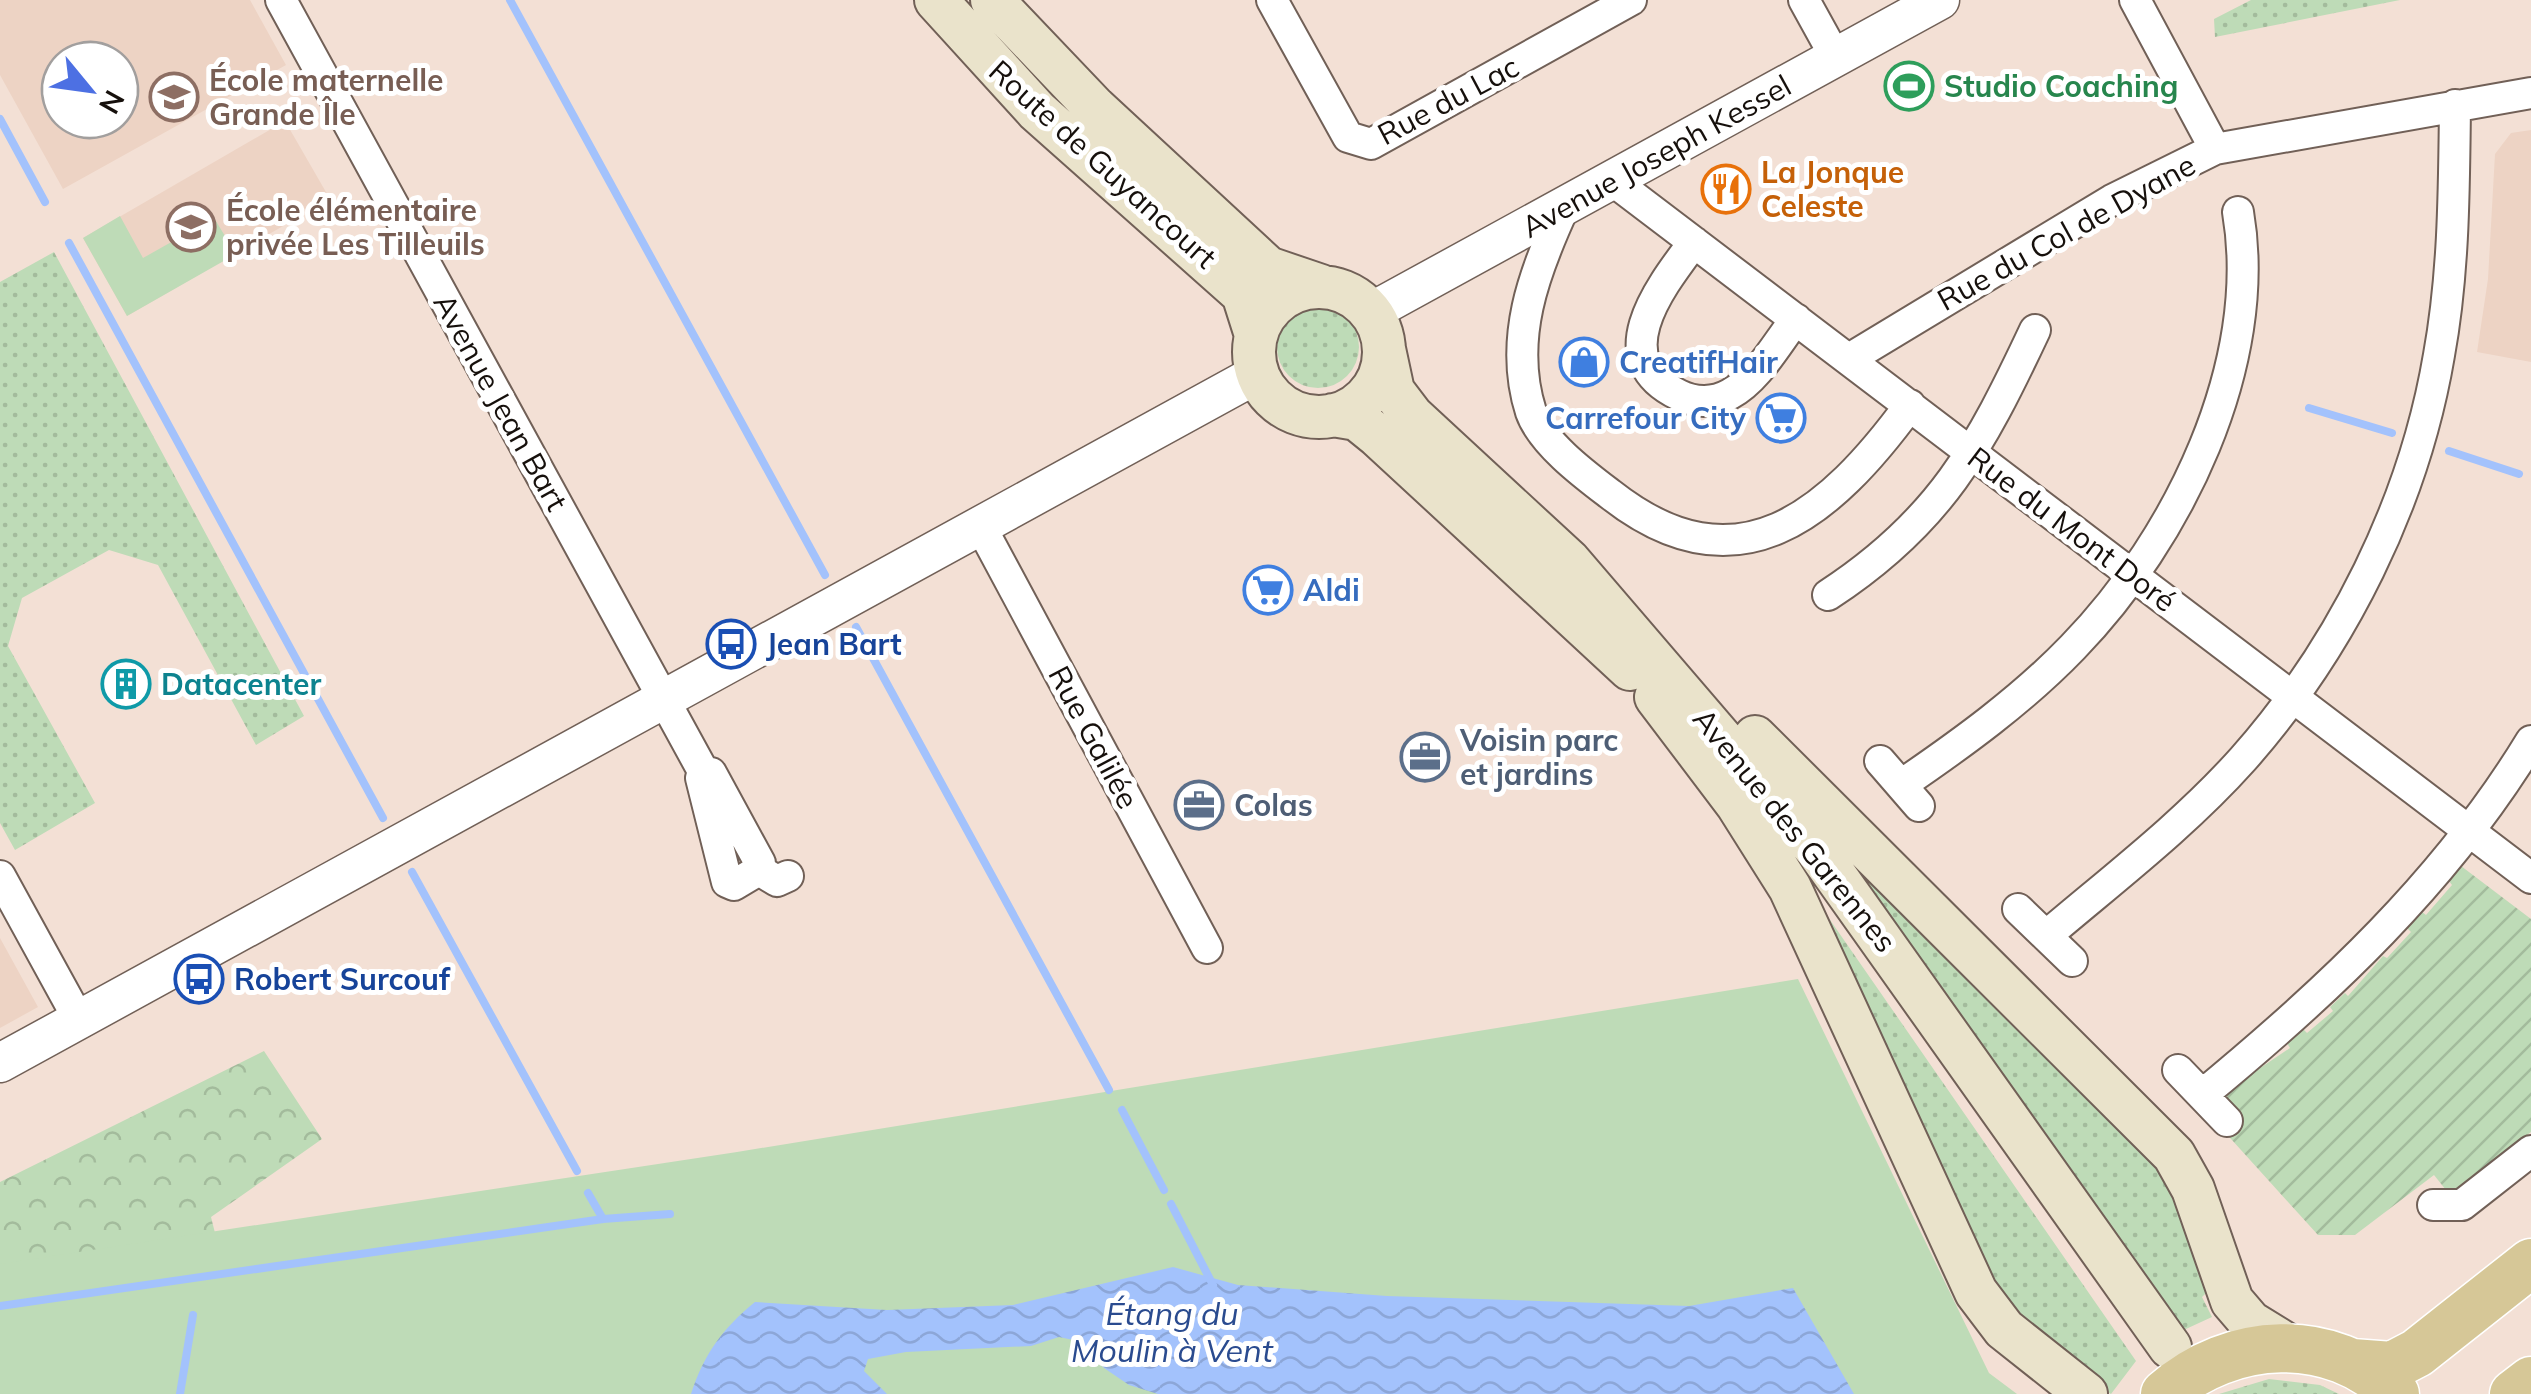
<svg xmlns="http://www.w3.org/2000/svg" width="2531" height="1394" font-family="Mulish,sans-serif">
<defs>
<pattern id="grass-dots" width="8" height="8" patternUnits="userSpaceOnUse" patternTransform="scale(2.5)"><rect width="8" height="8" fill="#bedbb7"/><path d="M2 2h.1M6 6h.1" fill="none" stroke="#a3bb9c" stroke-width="1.8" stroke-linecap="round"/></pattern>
<pattern id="forest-crowns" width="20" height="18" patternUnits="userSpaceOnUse" patternTransform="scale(2.5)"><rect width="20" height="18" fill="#bedbb7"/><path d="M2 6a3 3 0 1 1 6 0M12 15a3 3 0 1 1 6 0" fill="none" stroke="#a3bb9c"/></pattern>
<pattern id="garden-furrows" width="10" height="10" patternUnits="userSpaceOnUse" patternTransform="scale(2.5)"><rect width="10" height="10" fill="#bedbb7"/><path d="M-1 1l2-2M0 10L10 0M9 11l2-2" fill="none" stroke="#a3bb9c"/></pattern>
<pattern id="water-waves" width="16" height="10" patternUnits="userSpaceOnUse" patternTransform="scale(2.5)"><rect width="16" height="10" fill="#a3c2fc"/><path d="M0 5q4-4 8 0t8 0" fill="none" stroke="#8ca6d7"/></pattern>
</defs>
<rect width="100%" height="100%" fill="#f3e0d5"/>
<path fill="#edd3c4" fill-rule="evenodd" d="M 0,0 L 250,0 L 286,65 L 63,189 L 0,75 ZM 60,60 L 120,60 L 120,120 L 60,120 Z
M 285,121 L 330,199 L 127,316 L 83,238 Z
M 2531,130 L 2531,362 L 2477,352 L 2488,279 L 2495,154 L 2511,133 Z
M 0,938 L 38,1007 L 0,1028 Z"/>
<path fill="url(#grass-dots)" d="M 2251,0 L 2400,0 L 2215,37 L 2214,19 Z
M 54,252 L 304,716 L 256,745 L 158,565 L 109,550 L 22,598 L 8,646 L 95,803 L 15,850 L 0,823 L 0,282 Z
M1277 347a41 41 0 1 1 82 0a41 41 0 1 1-82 0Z
M 1742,751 L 2153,1155 L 2184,1206 L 2209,1290 L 2202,1297 L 2212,1317 L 2175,1334 Z
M 1785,855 L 2136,1361 L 2111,1394 L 2018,1330 L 1991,1296 Z
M 2269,1379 L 2320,1385 L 2339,1394 L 2219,1394 Z"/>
<path fill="url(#forest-crowns)" d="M 264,1051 L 322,1139 L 211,1217 L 220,1253 L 0,1314 L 0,1182 Z"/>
<path fill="#bedbb7" d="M 120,216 L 143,258 L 214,218 L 236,254 L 127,316 L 83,238 Z
M 1798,979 L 1989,1373 L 2017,1394 L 0,1394 L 0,1264 L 737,1152 Z"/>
<path fill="url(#garden-furrows)" d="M 2461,866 L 2531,919 L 2531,1132 L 2450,1195 L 2434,1175 L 2355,1235 L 2318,1235 L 2222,1129 L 2233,1116 L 2223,1093 L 2290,1048 L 2287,1043 L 2303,1029 L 2307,1033 L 2333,1011 L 2330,1007 L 2345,993 L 2348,996 L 2383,956 L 2387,958 L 2411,932 L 2407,928 L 2422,912 L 2426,915 L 2452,885 L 2449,881 Z"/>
<path fill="url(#water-waves)" d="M 1173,1267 L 1238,1285 L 1387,1296 L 1689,1306 L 1793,1288 L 1854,1394 L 1158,1394 L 1129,1385 L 1104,1368 L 1078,1341 L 1059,1337 L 1031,1346 L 906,1352 L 868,1359 L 864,1371 L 887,1394 L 691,1394 C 704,1354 722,1329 755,1302 L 887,1310 L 1013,1305 Z"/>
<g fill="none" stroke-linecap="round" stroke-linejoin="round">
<path stroke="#a3c2fc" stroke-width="8" d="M 510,0 L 825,575
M 0,119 L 45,202
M 69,243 L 383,818
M 2309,408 L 2392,433
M 2449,451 L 2519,474
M 856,627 L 1109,1090
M 412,872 L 577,1171
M 1122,1110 L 1164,1190
M 588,1193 L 603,1219
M 1171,1204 L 1213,1285
M 0,1306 L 603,1219 L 670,1214
M 180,1394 L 193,1315"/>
<g stroke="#716057" stroke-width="34">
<path id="minor" d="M 281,0 L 703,771 L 701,778 L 727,882 L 734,885 L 759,870 L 760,863 L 711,773 L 703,771
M 1272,0 L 1348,137 L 1371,144 L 1631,0
M 1804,0 L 1836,58
M 2135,0 L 2215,149
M 1612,180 L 2531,878
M 1564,207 C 1534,272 1508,340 1531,412 C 1542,443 1585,475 1610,494 C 1738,595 1830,514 1910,405
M 1694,242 C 1661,286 1603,359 1679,395 C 1695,403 1714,403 1730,394 C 1758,379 1777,343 1796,319
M 1849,359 L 2112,200 L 2215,149 L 2531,93
M 981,527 L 1207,948
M 1828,595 C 1940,522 1980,447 2035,330
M 1880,761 L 1919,806
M 1901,785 C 1961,744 2022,700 2073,647 C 2178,539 2264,364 2238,212
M 759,870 L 777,881 L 788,876
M 0,876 L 79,1020
M 2018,909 L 2072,961
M 2046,936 C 2113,879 2184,825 2243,759 C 2342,647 2414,503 2439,355 C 2454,273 2454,189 2455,105
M 2178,1070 L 2227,1121
M 2202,1095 C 2327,992 2446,881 2531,741
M 2433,1205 L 2462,1205 L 2531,1151"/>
</g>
<g stroke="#716057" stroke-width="41">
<path id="tertiary" d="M 1371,312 L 1940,0
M 0,1063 L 1257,374"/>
</g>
<g stroke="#716057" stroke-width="46">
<path id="secondary" d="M 936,0 L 1037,111 L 1243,294 L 1256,335
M 992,0 L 1095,108 L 1268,268 L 1321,286
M1254 352a65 65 0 1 1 130 0a65 65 0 1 1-130 0Z
M 1384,349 L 1393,391 L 1412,416 L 1569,561 L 1817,850 L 2170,1347
M 1333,415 L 1357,419 L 1378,436 L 1630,669
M 1656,697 L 1737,804 L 1790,888 L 1976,1292 L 2004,1329 L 2086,1394
M 1755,737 L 2174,1155 L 2193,1189 L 2232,1301 L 2250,1322 L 2292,1348"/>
</g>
<g stroke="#fff" stroke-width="51">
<path id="primary" d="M 2352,1363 L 2392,1366 L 2417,1353 L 2531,1263
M 2165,1394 C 2230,1336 2332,1330 2395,1394
M 2514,1394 L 2531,1381"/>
</g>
<use href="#minor" stroke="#fff" stroke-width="30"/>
<use href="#tertiary" stroke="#fff" stroke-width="38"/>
<use href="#secondary" stroke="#eae3cb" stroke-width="42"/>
<use href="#primary" stroke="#d6c797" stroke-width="48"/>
</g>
<defs>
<g id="stadium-ring" transform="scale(2.5)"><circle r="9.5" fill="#fff" stroke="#2e9e5b" stroke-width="1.5"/><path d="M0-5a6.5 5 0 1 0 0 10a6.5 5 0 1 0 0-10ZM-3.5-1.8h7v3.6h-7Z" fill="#2e9e5b"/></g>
<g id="school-ring" transform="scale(2.5)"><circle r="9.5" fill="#fff" stroke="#8d6e63" stroke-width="1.5"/><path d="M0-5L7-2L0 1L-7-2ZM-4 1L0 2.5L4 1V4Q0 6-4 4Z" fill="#8d6e63"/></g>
<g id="restaurant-ring" transform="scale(2.5)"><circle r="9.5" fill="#fff" stroke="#e8710a" stroke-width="1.5"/><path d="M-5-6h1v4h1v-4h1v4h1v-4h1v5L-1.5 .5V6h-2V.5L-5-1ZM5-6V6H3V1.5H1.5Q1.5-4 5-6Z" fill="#e8710a"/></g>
<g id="shop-ring" transform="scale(2.5)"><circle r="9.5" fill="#fff" stroke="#3f7fe0" stroke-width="1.5"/><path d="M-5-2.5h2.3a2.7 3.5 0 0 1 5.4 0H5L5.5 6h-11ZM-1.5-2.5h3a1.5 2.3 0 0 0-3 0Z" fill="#3f7fe0"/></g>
<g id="supermarket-ring" transform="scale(2.5)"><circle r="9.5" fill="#fff" stroke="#3f7fe0" stroke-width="1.5"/><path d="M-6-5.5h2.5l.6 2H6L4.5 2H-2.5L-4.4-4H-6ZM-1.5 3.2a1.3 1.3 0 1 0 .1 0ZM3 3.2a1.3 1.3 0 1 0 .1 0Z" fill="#3f7fe0"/></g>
<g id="bus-ring" transform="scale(2.5)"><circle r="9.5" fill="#fff" stroke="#1a4fb4" stroke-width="1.5"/><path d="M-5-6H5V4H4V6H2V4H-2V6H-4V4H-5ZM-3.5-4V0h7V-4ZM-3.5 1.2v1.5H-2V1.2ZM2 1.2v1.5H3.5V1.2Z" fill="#1a4fb4"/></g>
<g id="building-ring" transform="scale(2.5)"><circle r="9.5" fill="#fff" stroke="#0f9aa8" stroke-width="1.5"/><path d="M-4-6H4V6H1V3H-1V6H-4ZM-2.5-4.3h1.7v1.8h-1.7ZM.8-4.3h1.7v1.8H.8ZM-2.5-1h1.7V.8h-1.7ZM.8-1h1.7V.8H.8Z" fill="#0f9aa8"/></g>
<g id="office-ring" transform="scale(2.5)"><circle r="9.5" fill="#fff" stroke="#5c6f8a" stroke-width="1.5"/><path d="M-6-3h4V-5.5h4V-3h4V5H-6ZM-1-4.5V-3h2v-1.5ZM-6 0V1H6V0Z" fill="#5c6f8a"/></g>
</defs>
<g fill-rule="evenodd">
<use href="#stadium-ring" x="1909" y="86"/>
<use href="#school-ring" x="174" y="97"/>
<use href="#restaurant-ring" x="1726" y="189"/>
<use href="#school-ring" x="191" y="227"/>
<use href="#shop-ring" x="1584" y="362"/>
<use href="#supermarket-ring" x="1781" y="418"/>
<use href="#supermarket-ring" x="1268" y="590"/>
<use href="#bus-ring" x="731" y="644"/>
<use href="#building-ring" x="126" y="684"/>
<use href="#office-ring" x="1425" y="757"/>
<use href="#office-ring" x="1199" y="805"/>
<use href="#bus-ring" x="199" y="979"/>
</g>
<g text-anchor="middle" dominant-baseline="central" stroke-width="10" stroke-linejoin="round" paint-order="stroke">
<g font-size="30" font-weight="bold" fill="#785e54" stroke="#fff" text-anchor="start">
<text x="209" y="80">École maternelle<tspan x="209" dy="34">Grande Île</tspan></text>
<text x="226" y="210">École élémentaire<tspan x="226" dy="34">privée Les Tilleuils</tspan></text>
</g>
<g font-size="30" font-weight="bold" fill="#27864d" stroke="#fff" text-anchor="start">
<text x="1944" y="86">Studio Coaching</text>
</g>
<g font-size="30" fill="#16100c" stroke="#fff">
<text transform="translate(1448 100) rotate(-28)">Rue du Lac</text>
<text transform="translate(1656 156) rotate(-29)">Avenue Joseph Kessel</text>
<text transform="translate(1103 164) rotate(42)">Route de Guyancourt</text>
<text transform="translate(2066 232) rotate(-29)">Rue du Col de Dyane</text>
<text transform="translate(501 402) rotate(61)">Avenue Jean Bart</text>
<text transform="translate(2072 529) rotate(37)">Rue du Mont Doré</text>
<text transform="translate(1094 737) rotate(62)">Rue Galilée</text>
<text transform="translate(1795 830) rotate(51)">Avenue des Garennes</text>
</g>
<g font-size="30" font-weight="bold" fill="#c56008" stroke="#fff" text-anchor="start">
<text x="1761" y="172">La Jonque<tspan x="1761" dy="34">Celeste</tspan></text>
</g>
<g font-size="30" font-weight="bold" fill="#366cbe" stroke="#fff" text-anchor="start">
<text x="1619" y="362">CreatifHair</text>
<text x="1746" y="418" text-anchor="end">Carrefour City</text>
<text x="1303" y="590">Aldi</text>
</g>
<g font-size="30" font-weight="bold" fill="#164399" stroke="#fff" text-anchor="start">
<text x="766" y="644">Jean Bart</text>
<text x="234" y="979">Robert Surcouf</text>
</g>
<g font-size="30" font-weight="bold" fill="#0d838f" stroke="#fff" text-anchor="start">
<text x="161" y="684">Datacenter</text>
</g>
<g font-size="30" font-weight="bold" fill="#4e5e75" stroke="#fff" text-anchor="start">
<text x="1460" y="740">Voisin parc<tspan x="1460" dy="34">et jardins</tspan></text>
<text x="1234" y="805">Colas</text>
</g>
<g font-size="32" font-style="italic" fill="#2a4b8f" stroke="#fff">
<text x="1172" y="1313">Étang du<tspan x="1172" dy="37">Moulin à Vent</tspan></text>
</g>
</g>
<g transform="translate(90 90) rotate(119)"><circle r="48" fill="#ffffff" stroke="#a29f9e" stroke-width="2.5"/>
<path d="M0-8L18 38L0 25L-18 38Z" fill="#4d70e3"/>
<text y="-15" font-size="28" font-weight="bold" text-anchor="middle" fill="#16100c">N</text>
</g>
</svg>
